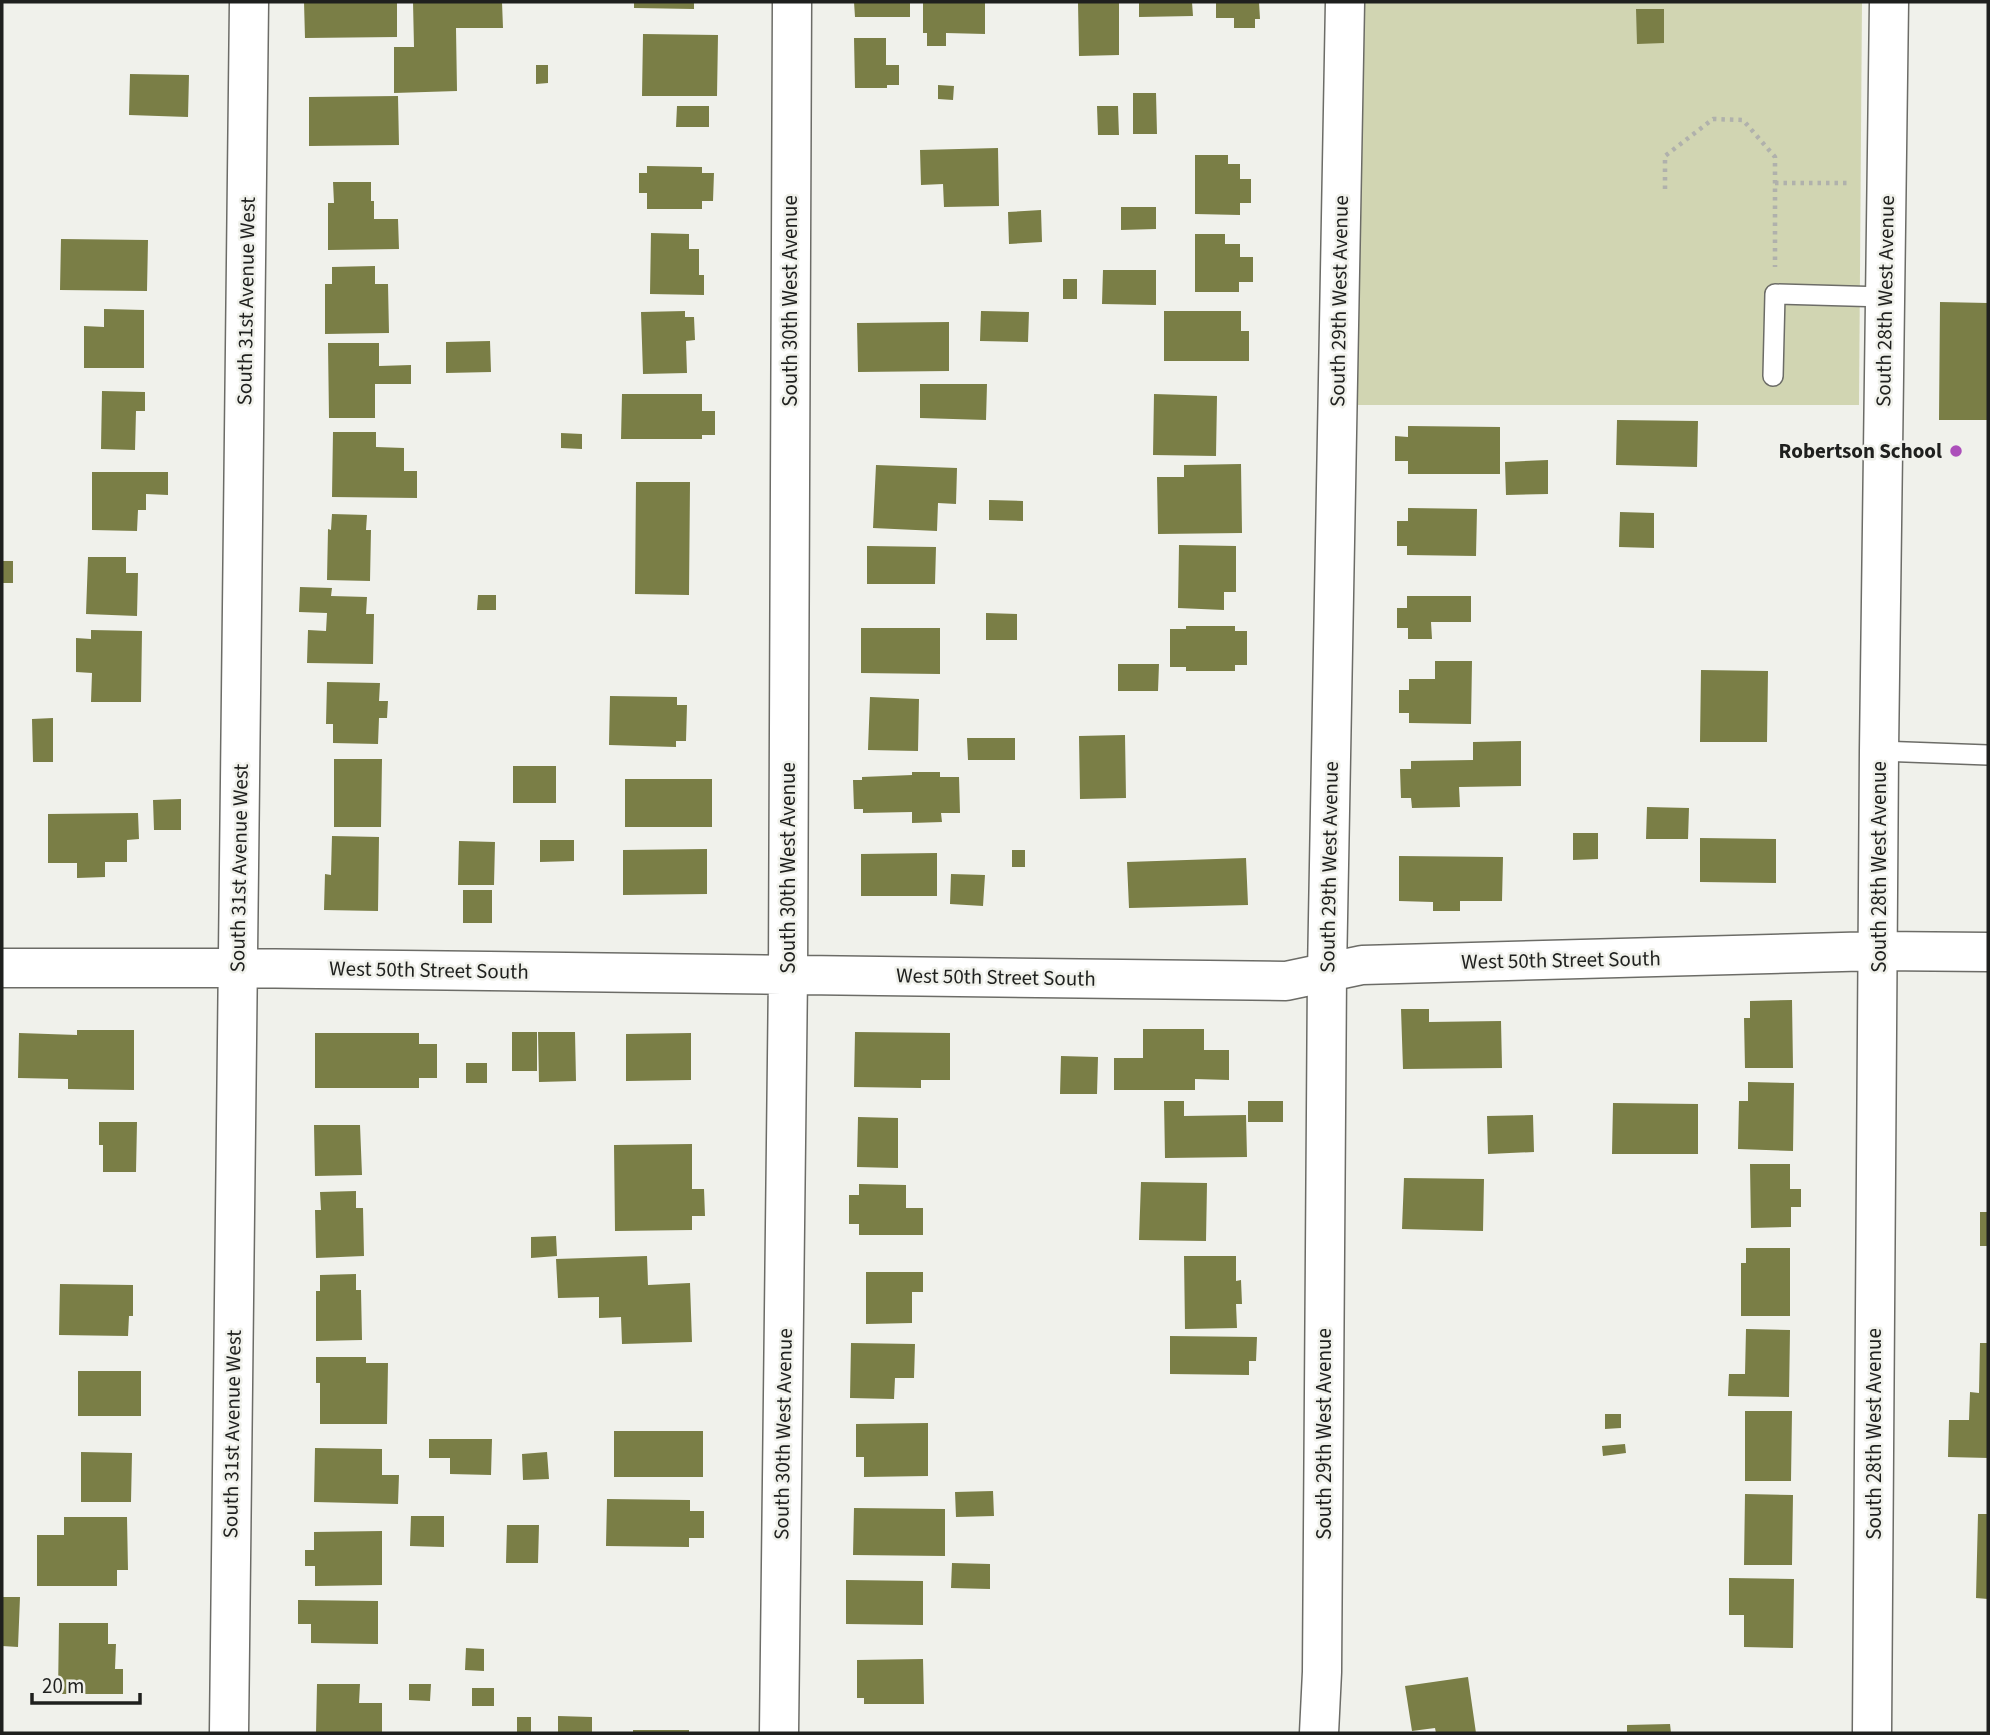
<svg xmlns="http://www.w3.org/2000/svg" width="1990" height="1735" font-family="'Source Sans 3',sans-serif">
<rect width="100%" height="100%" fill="#f0f1eb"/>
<path fill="#d1d5b2" d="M 1354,2 L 1862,2 L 1859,405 L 1350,405 Z"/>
<path fill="#7a7e46" d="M 304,2 L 397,2 L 397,37 L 305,38 Z
M 413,2 L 502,2 L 503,28 L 456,28 L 457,91 L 394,93 L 394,47 L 414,47 Z
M 634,2 L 694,2 L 694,9 L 634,8 Z
M 854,2 L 910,2 L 910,17 L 855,17 Z
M 923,2 L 985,2 L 985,34 L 946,33 L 946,46 L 927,46 L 927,33 L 923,33 Z
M 1078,2 L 1119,2 L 1119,55 L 1079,56 Z
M 1139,2 L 1192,2 L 1193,16 L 1139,17 Z
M 1216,2 L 1259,2 L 1260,19 L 1255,19 L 1255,28 L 1234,28 L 1234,18 L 1216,18 Z
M 1636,9 L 1664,9 L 1664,43 L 1637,44 Z
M 643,34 L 718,35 L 717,96 L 642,96 Z
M 854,38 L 886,38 L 886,65 L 899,65 L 899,85 L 887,85 L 887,88 L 855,88 Z
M 536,65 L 548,65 L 548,83 L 536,84 Z
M 130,74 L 189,75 L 188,117 L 129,115 Z
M 938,85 L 954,86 L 953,100 L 938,99 Z
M 1133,93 L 1156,93 L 1157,134 L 1133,134 Z
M 398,96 L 399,145 L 309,146 L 309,97 Z
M 677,106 L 709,106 L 709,127 L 676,127 Z
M 1097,106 L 1118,106 L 1119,135 L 1098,135 Z
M 998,148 L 999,206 L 944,207 L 943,184 L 921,185 L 920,150 Z
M 1195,155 L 1228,155 L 1228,164 L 1240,164 L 1240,179 L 1251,179 L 1251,203 L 1240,203 L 1240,215 L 1195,214 Z
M 647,166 L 702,167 L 702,173 L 714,173 L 713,201 L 702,201 L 702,209 L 647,209 L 647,193 L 639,193 L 639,173 L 647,173 Z
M 333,182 L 371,182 L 371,201 L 374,201 L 374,219 L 398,219 L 399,249 L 328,250 L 328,203 L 334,203 Z
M 1121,207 L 1156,207 L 1156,229 L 1121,230 Z
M 1041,210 L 1042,242 L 1009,244 L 1008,212 Z
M 651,233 L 689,234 L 689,249 L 699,249 L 699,275 L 704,275 L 704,295 L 650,294 Z
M 1195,234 L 1225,234 L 1225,244 L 1240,244 L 1240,257 L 1253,257 L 1253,282 L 1239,282 L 1239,292 L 1195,292 Z
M 61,239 L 148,240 L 147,291 L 60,290 Z
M 375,266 L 375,284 L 388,284 L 389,333 L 325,334 L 325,284 L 332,284 L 332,267 Z
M 1103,270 L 1156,270 L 1156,305 L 1102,304 Z
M 1063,279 L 1077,279 L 1077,299 L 1063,299 Z
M 1940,302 L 1988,303 L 1988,420 L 1939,420 Z
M 104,309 L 144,310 L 144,368 L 84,368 L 84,326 L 104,327 Z
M 685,311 L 685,317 L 694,317 L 695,340 L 686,341 L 687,373 L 643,374 L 641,312 Z
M 981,311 L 1029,312 L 1028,342 L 980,341 Z
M 1164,311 L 1241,311 L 1241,331 L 1249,331 L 1249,361 L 1164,361 Z
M 949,322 L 949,371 L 858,372 L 857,323 Z
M 490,341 L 491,372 L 446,373 L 446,342 Z
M 328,343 L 379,343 L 379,366 L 411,365 L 411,384 L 375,384 L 375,418 L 329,418 Z
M 920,384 L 987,384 L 986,420 L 920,418 Z
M 102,391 L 145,392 L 145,411 L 136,411 L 135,450 L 101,449 Z
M 622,394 L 702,394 L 702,411 L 715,411 L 715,435 L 702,435 L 702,439 L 621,439 Z
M 1154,394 L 1217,396 L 1216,456 L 1153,455 Z
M 1617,420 L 1698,421 L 1697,467 L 1616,465 Z
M 1408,426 L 1500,427 L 1500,474 L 1408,474 L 1408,461 L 1395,461 L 1395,436 L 1408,437 Z
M 333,432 L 376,432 L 376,447 L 404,448 L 404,471 L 417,471 L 417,498 L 332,497 Z
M 561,433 L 582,434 L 582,449 L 561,448 Z
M 1548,460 L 1548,494 L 1506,495 L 1505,462 Z
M 1241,464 L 1242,533 L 1158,534 L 1157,477 L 1184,477 L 1184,465 Z
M 876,465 L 957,468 L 956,504 L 938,503 L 937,531 L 873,528 Z
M 92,472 L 168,472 L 168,495 L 146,494 L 146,510 L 138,510 L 137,531 L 92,530 Z
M 636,482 L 690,482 L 689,595 L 635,594 Z
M 989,500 L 1023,501 L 1023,521 L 989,520 Z
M 1408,508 L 1477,509 L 1476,556 L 1407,555 L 1407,546 L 1397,546 L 1397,521 L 1408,521 Z
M 1620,512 L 1654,513 L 1654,548 L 1619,547 Z
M 332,514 L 367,515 L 366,530 L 371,530 L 370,581 L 327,580 L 328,529 L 331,530 Z
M 1179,545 L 1236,546 L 1236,592 L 1224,592 L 1224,610 L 1178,608 Z
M 867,546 L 936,547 L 935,584 L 867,584 Z
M 88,557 L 126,557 L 126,573 L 138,573 L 137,616 L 86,614 Z
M 2,561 L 13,561 L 13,583 L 2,583 Z
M 300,587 L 332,588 L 331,596 L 367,597 L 366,614 L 374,614 L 373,664 L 307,663 L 308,630 L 326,631 L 327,613 L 299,612 Z
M 478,595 L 496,595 L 496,610 L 477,610 Z
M 1407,596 L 1471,596 L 1471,622 L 1431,622 L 1432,639 L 1408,639 L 1408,628 L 1397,628 L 1397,608 L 1407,608 Z
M 986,613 L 1017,614 L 1017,640 L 986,640 Z
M 1186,626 L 1235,626 L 1235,631 L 1247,631 L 1247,665 L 1235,665 L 1235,671 L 1186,671 L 1186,667 L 1170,667 L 1170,629 L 1186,629 Z
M 861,628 L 940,628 L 940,674 L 861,673 Z
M 91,630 L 142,631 L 141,702 L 91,702 L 92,673 L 76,672 L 76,638 L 91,639 Z
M 1435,661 L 1472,661 L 1471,724 L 1409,723 L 1409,713 L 1399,713 L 1399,690 L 1409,690 L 1409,679 L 1435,679 Z
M 1118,664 L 1159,664 L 1158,691 L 1118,691 Z
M 1701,670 L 1768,671 L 1767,742 L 1700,742 Z
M 327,682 L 380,683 L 379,701 L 388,701 L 387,718 L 379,718 L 378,744 L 333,743 L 333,724 L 326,724 Z
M 610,696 L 677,697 L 677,705 L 687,705 L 686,741 L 676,741 L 676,747 L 609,745 Z
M 870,697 L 919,699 L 918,751 L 868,750 Z
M 53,718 L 53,762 L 33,762 L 32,719 Z
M 1125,735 L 1126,798 L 1080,799 L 1079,736 Z
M 967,738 L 1015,738 L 1015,760 L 968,760 Z
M 1521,741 L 1521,786 L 1459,787 L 1460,807 L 1412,808 L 1411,798 L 1401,798 L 1400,769 L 1411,769 L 1411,761 L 1473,760 L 1473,742 Z
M 334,759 L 382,759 L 381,827 L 334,827 Z
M 513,766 L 556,766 L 556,803 L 513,803 Z
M 912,772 L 940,772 L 940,777 L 959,777 L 960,813 L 941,813 L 942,822 L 912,823 L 912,812 L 863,813 L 863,809 L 854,809 L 853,780 L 862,780 L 862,777 L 912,775 Z
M 625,779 L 712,779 L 712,827 L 625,827 Z
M 181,799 L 181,830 L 154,830 L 153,800 Z
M 1647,807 L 1689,808 L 1688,839 L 1646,839 Z
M 138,813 L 139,839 L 127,840 L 127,862 L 105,862 L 105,877 L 77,878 L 77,863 L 48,863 L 48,814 Z
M 1573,833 L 1598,833 L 1598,859 L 1573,860 Z
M 332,836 L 379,837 L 378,911 L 324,910 L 325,874 L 331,875 Z
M 1700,838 L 1776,839 L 1776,883 L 1700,882 Z
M 540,840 L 574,840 L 574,861 L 540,862 Z
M 459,841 L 495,842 L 494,885 L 458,885 Z
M 707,849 L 707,894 L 623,895 L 623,850 Z
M 1012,850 L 1025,850 L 1025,867 L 1012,867 Z
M 937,853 L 937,896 L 861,896 L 861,854 Z
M 1399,856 L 1503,857 L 1502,901 L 1460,901 L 1460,911 L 1433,911 L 1433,902 L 1399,901 Z
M 1246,858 L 1248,905 L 1129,908 L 1127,862 Z
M 951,874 L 985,875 L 983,906 L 950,904 Z
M 463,890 L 492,890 L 492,923 L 463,923 Z
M 1792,1000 L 1793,1068 L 1745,1068 L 1744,1018 L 1750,1018 L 1750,1001 Z
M 1401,1009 L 1429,1009 L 1429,1022 L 1501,1021 L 1502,1068 L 1403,1069 Z
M 1143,1029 L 1204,1029 L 1204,1050 L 1229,1050 L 1229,1080 L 1195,1079 L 1195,1090 L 1114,1090 L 1114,1058 L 1143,1058 Z
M 77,1030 L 134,1030 L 134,1090 L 68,1089 L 68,1079 L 18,1078 L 19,1033 L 77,1035 Z
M 512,1032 L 537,1032 L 537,1071 L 512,1071 Z
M 538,1032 L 575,1032 L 576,1081 L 539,1082 Z
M 855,1032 L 950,1033 L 950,1080 L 921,1080 L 921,1088 L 854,1087 Z
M 315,1033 L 419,1033 L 419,1044 L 437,1044 L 437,1078 L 419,1078 L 419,1088 L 315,1088 Z
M 691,1033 L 691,1080 L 626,1081 L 626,1034 Z
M 1061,1056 L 1098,1057 L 1097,1094 L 1060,1094 Z
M 466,1063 L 487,1063 L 487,1083 L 466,1083 Z
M 1748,1082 L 1794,1083 L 1793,1151 L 1738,1149 L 1739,1101 L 1748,1101 Z
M 1164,1101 L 1184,1101 L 1184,1116 L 1246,1115 L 1247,1157 L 1165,1158 Z
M 1248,1101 L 1283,1101 L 1283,1122 L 1248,1122 Z
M 1613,1103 L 1698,1104 L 1698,1154 L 1612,1154 Z
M 1533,1115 L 1534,1152 L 1488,1154 L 1487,1116 Z
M 858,1117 L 898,1118 L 898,1168 L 857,1167 Z
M 99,1122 L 137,1122 L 136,1172 L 103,1172 L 103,1145 L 99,1145 Z
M 314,1125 L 360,1125 L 362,1175 L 315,1176 Z
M 692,1144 L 692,1189 L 704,1189 L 705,1216 L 692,1216 L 692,1230 L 615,1231 L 614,1145 Z
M 1750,1164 L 1790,1164 L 1790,1189 L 1801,1189 L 1801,1207 L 1791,1207 L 1791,1227 L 1751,1228 Z
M 1404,1178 L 1484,1179 L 1483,1231 L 1402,1229 Z
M 1141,1182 L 1207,1183 L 1206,1241 L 1139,1240 Z
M 859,1184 L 906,1185 L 906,1208 L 923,1208 L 923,1235 L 859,1235 L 859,1224 L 849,1224 L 849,1195 L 859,1195 Z
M 356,1191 L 356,1208 L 363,1208 L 364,1256 L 316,1258 L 315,1210 L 321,1210 L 320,1192 Z
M 1980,1212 L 1988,1212 L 1988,1246 L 1980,1246 Z
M 556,1236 L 557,1256 L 531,1258 L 531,1237 Z
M 1746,1248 L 1790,1248 L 1790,1316 L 1741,1316 L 1741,1263 L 1746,1263 Z
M 647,1256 L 648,1285 L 690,1283 L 692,1342 L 622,1344 L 621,1317 L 599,1318 L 599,1297 L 558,1298 L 556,1259 Z
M 1184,1256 L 1236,1256 L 1236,1281 L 1241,1280 L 1242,1304 L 1236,1304 L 1237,1328 L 1185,1329 Z
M 866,1272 L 923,1272 L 923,1292 L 912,1292 L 912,1323 L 866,1324 Z
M 356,1274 L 356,1290 L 361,1290 L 362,1340 L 316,1341 L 316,1291 L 320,1291 L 320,1275 Z
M 60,1284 L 133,1285 L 133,1316 L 129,1316 L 128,1336 L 59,1335 Z
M 1746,1329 L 1790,1330 L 1789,1397 L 1728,1396 L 1729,1374 L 1745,1374 Z
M 1170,1336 L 1257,1337 L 1256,1361 L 1249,1361 L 1249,1375 L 1170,1374 Z
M 851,1343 L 915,1344 L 914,1378 L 895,1378 L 894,1399 L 850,1398 Z
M 1980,1343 L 1988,1343 L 1988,1458 L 1948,1457 L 1949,1420 L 1969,1420 L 1970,1392 L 1979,1393 Z
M 316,1357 L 366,1357 L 366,1363 L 388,1363 L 387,1424 L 320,1424 L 320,1383 L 316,1383 Z
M 78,1371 L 141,1371 L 141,1416 L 78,1416 Z
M 1745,1411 L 1792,1411 L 1791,1481 L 1745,1481 Z
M 1605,1414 L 1621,1414 L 1621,1428 L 1605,1429 Z
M 928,1423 L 928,1476 L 864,1477 L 864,1457 L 856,1457 L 856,1424 Z
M 614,1431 L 703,1431 L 703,1477 L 614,1477 Z
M 429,1439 L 492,1439 L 491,1475 L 450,1474 L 450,1458 L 429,1458 Z
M 1625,1444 L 1626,1453 L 1603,1456 L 1602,1446 Z
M 315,1448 L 382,1449 L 382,1475 L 399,1475 L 398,1504 L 314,1502 Z
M 81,1452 L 132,1453 L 131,1502 L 81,1502 Z
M 547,1452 L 549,1479 L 523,1480 L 522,1454 Z
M 993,1491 L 994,1516 L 956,1517 L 955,1492 Z
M 1745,1494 L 1793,1495 L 1792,1565 L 1744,1565 Z
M 607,1499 L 690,1500 L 690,1511 L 704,1511 L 704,1538 L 689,1538 L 689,1547 L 606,1546 Z
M 854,1508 L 945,1509 L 945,1556 L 853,1555 Z
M 1978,1514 L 1988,1514 L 1988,1599 L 1976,1598 Z
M 411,1516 L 444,1516 L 444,1547 L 410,1546 Z
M 64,1517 L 127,1517 L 128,1570 L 117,1570 L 117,1586 L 37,1586 L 37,1535 L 64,1535 Z
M 507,1525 L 539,1525 L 538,1563 L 506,1563 Z
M 382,1531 L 382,1585 L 315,1586 L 315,1566 L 305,1566 L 305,1550 L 314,1550 L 314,1532 Z
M 952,1563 L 990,1564 L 990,1589 L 951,1588 Z
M 1729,1578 L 1794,1579 L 1793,1648 L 1744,1647 L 1744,1615 L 1729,1615 Z
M 846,1580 L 923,1581 L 923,1625 L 846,1624 Z
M 2,1597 L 20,1597 L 18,1647 L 2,1646 Z
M 298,1600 L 378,1601 L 378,1644 L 311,1643 L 311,1624 L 298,1624 Z
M 59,1623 L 108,1623 L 108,1644 L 116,1644 L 115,1669 L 123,1669 L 123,1694 L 58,1694 Z
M 466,1648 L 484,1649 L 484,1671 L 465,1670 Z
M 923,1659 L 924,1704 L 864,1704 L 864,1698 L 857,1698 L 857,1660 Z
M 1468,1677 L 1476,1733 L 1436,1733 L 1435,1728 L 1412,1731 L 1405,1686 Z
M 317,1684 L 360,1684 L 359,1703 L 382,1703 L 382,1733 L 316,1733 Z
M 409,1684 L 431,1684 L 430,1701 L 409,1700 Z
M 472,1688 L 494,1688 L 494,1706 L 472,1706 Z
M 558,1716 L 592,1717 L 592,1733 L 558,1733 Z
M 517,1717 L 531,1717 L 531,1733 L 517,1733 Z
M 1670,1724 L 1671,1733 L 1627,1733 L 1627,1725 Z
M 633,1730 L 689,1730 L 689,1733 L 633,1733 Z"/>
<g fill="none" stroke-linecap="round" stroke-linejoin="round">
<g stroke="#6c6c67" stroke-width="22">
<path id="service" d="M 1773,376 L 1775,294 L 1885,297
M 1879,751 L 1988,755"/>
</g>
<g stroke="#6c6c67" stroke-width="41">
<path id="minor" d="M 2,968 L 238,968 L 1286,981 L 1362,965 L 1878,951 L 1988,952
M 229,1733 L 249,2
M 779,1733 L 788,974 L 792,2
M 1319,1733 L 1322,1672 L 1327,973 L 1345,2
M 1872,1733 L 1879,751 L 1889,2"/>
</g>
<path stroke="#b0b1ac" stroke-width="4.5" stroke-dasharray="3.5 5" stroke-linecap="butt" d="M 1775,183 L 1851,183
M 1665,189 L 1665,156 L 1713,119 L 1743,120 L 1775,157 L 1775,267"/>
<use href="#service" stroke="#fff" stroke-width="19"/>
<use href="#minor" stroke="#fff" stroke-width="38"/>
</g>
<circle fill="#ac4fba" stroke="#f0f1eb" stroke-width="2.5" cx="1956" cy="451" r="7"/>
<g text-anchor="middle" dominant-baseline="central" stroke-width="5" stroke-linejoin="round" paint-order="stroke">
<g font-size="21" fill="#1f201e" stroke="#f0f1eb">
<text transform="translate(246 301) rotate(-89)">South 31st Avenue West</text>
<text transform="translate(790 301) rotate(-90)">South 30th West Avenue</text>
<text transform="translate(1339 301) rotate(-89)">South 29th West Avenue</text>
<text transform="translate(1885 301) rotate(-89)">South 28th West Avenue</text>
<text transform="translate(1329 867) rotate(-89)">South 29th West Avenue</text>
<text transform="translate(1879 867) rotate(-90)">South 28th West Avenue</text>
<text transform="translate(239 868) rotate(-89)">South 31st Avenue West</text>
<text transform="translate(788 868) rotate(-90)">South 30th West Avenue</text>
<text transform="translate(1561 960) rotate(-1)">West 50th Street South</text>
<text transform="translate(429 970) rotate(1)">West 50th Street South</text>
<text transform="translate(996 977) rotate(1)">West 50th Street South</text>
<text transform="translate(232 1434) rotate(-89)">South 31st Avenue West</text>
<text transform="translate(783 1434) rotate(-89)">South 30th West Avenue</text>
<text transform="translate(1324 1434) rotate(-90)">South 29th West Avenue</text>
<text transform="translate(1874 1434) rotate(-90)">South 28th West Avenue</text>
</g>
<g font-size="21" font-weight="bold" fill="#1f201e" stroke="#f0f1eb" text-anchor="end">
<text x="1942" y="451">Robertson School</text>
</g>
</g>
<rect width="1990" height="1735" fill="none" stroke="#1f201e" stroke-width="7"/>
<path d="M32 1693v10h108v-10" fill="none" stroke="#1f201e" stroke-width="3.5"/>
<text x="42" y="1693" font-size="21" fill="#1f201e" stroke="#f0f1eb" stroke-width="5" paint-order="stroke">20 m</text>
</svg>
